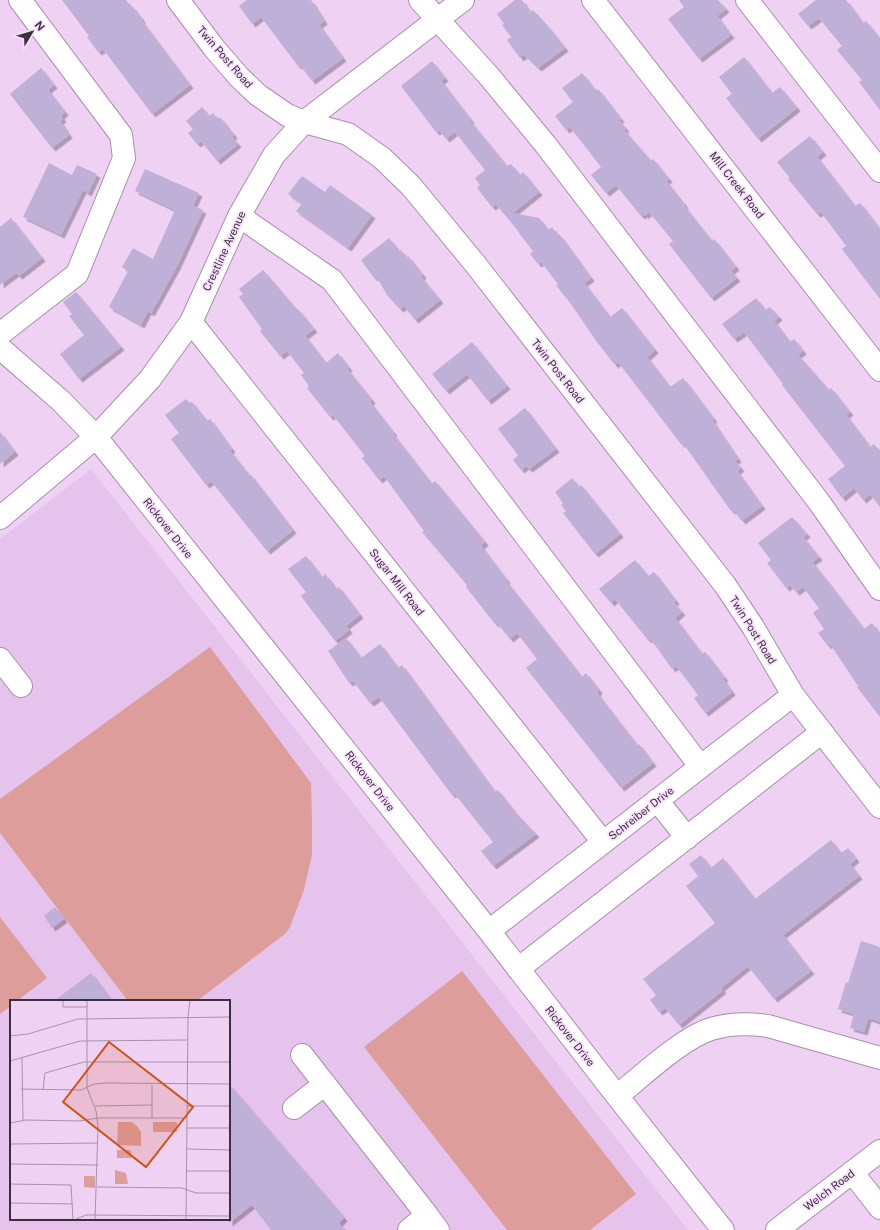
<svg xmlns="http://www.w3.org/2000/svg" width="880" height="1230" font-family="'Public Sans',sans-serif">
<defs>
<filter id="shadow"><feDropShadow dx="3.5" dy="3.5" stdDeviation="0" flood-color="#0004"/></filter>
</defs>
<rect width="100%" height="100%" fill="#efd1f4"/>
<path fill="#e6c3ec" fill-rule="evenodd" d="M 91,469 L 688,1230 L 0,1230 L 0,539 ZM 11,1001 L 229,1001 L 229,1219 L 11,1219 Z"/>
<path fill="#dd9d9a" d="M 210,647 L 311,783 L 312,819 L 312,855 L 304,890 L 290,927 L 286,933 L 197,1001 L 128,1001 L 0,833 L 0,799 Z
M 0,917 L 47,978 L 17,1001 L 11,1001 L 11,1006 L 0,1014 Z
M 462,971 L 636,1194 L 590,1230 L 507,1230 L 364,1047 Z"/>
<path fill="#bfb0d7" filter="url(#shadow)" d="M 62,0 L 126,0 L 131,7 L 132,6 L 142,19 L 141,20 L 190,85 L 152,114 L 103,49 L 98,52 L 87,37 L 89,36 Z
M 247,0 L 311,0 L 324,21 L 319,25 L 343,58 L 312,81 L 300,65 L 298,66 L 261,17 L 252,24 L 239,6 Z
M 515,0 L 522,0 L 530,12 L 533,10 L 551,30 L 565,48 L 538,68 L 524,55 L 520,58 L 507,40 L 511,37 L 502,25 L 504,24 L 497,14 Z
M 679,0 L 718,0 L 726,9 L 717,16 L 731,35 L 699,59 L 668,19 L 684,7 Z
M 816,0 L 846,0 L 863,23 L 866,21 L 880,39 L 880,110 L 859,82 L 862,80 L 837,50 L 842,46 L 819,18 L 808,26 L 798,14 Z
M 744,57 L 772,93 L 780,87 L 797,108 L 758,139 L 726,98 L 732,94 L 719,77 Z
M 432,61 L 445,78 L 441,81 L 471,120 L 470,121 L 507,166 L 511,164 L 520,175 L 523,172 L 539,192 L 513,213 L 539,218 L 548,230 L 552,227 L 557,235 L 559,234 L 591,278 L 584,283 L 610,317 L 622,308 L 655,350 L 647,357 L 670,387 L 683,378 L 714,419 L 712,420 L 738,459 L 735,461 L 741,468 L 737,471 L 762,506 L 742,521 L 733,510 L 731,511 L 683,443 L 681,444 L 618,362 L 615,365 L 597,342 L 566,297 L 566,298 L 556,285 L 558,284 L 541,262 L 538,264 L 530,254 L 533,251 L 519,233 L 519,232 L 496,204 L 492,207 L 477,188 L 480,185 L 475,178 L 485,170 L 455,132 L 446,139 L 439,130 L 436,132 L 401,86 Z
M 41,68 L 54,85 L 48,90 L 65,112 L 61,116 L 63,119 L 60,121 L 69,135 L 52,148 L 10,94 Z
M 582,73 L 596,91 L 598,89 L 621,119 L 619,120 L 626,129 L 624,130 L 651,161 L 653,159 L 669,179 L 666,181 L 685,205 L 684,206 L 712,241 L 714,239 L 736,267 L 731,271 L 737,278 L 711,298 L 669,244 L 673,241 L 649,212 L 645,216 L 644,214 L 641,216 L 616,185 L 606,193 L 591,175 L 601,167 L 570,127 L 566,130 L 555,116 L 573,102 L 562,88 Z
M 202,107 L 209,116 L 213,113 L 218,119 L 220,117 L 234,135 L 232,137 L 238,144 L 217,161 L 201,141 L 197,144 L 188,133 L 193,129 L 186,121 Z
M 810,136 L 823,152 L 817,157 L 855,206 L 860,203 L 880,229 L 880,299 L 842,249 L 846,246 L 821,212 L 817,214 L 788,179 L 790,178 L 777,162 Z
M 49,163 L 72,175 L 77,165 L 97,174 L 88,193 L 83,190 L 61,235 L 23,217 Z
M 145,169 L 199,193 L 193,206 L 203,210 L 177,266 L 151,313 L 148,311 L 141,325 L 109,307 L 128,271 L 122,267 L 133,248 L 153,259 L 175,210 L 135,191 Z
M 302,176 L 325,192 L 330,185 L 372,215 L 348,248 L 296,211 L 302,204 L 288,194 Z
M 11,218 L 42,258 L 19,276 L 16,273 L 0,285 L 0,227 Z
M 389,238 L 399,251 L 401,250 L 407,258 L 408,256 L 423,275 L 421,277 L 440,300 L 415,320 L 404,306 L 400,309 L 387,295 L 376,276 L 374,278 L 361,260 Z
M 263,270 L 297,310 L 298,309 L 314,329 L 305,336 L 326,363 L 338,353 L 349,368 L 347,369 L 372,400 L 370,402 L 394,433 L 393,434 L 432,484 L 435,481 L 485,542 L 481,546 L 507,580 L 506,581 L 582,677 L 586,673 L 599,690 L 597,693 L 637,745 L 639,744 L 653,763 L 621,788 L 526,668 L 537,659 L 517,633 L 510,639 L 497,623 L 495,624 L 466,587 L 467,585 L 422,532 L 424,531 L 384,476 L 379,480 L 362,458 L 365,456 L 333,415 L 330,417 L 307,388 L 309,386 L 301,375 L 304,373 L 287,351 L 280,356 L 260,331 L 262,329 L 239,297 L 243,294 L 239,289 Z
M 76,292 L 121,347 L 79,379 L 60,354 L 84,335 L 69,316 L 72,314 L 63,302 Z
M 756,298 L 765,310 L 770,307 L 779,317 L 774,321 L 790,342 L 794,339 L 803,351 L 798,355 L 829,390 L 831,388 L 850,412 L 846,415 L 870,447 L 874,444 L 880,451 L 880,507 L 870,494 L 863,500 L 854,488 L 842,498 L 828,479 L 845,466 L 782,385 L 783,384 L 744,332 L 734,339 L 722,324 Z
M 472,342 L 507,386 L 488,401 L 467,374 L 446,391 L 432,374 Z
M 186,399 L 190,403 L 192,402 L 207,421 L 210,419 L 232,449 L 230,451 L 250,476 L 251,475 L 293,530 L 267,551 L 211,481 L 206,485 L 171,439 L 179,433 L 165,415 Z
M 525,408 L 556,449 L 529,469 L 526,466 L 521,470 L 513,460 L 518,455 L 498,429 Z
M 0,432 L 15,452 L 0,464 Z
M 572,478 L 579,487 L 581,485 L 620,534 L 595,554 L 563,513 L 566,511 L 561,505 L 563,503 L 555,492 Z
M 792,517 L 807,534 L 803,537 L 819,557 L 812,562 L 828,582 L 864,629 L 872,623 L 880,633 L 880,717 L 857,687 L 858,686 L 830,644 L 828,646 L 818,633 L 824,629 L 813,613 L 819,608 L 803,587 L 796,592 L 790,585 L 786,588 L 767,563 L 771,560 L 758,543 Z
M 306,556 L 322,577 L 325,574 L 337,589 L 339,587 L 360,615 L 346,626 L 349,630 L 335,641 L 301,596 L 306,592 L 288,569 Z
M 635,560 L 648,576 L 654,572 L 676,601 L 674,603 L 682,612 L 675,618 L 702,654 L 705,652 L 725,678 L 723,679 L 732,692 L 705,713 L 694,698 L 698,695 L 676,666 L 672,669 L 650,638 L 648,640 L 615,599 L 611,603 L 599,589 Z
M 346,638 L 361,658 L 380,644 L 398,668 L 402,665 L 495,792 L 498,790 L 514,811 L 536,834 L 493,866 L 481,851 L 493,842 L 454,793 L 452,795 L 379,697 L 370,703 L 353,681 L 349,683 L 328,651 Z
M 831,840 L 841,853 L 848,848 L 856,859 L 850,864 L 859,876 L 783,935 L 811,971 L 774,999 L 748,966 L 721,988 L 723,990 L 679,1025 L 665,1008 L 659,1012 L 650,1000 L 656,995 L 643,979 L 715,923 L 686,886 L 698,876 L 689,864 L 701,855 L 711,868 L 723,858 L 755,899 Z
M 55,907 L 64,919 L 52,928 L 44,916 Z
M 861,941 L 880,947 L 880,1022 L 868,1018 L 864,1032 L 850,1028 L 854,1014 L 838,1009 L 846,982 L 848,983 Z
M 91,973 L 112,1001 L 54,1001 Z
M 229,1084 L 337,1209 L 344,1218 L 339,1223 L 345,1230 L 271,1230 L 252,1205 L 229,1223 Z"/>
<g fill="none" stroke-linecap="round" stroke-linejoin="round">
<g stroke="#a98dae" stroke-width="24">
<path id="minor" d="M 178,0 L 214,48 L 239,77 L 258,95 L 287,115 L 304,122 L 348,134 L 382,158 L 411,186 L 476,265 L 725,585 L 753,627 L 793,695 L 880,807
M 420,0 L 488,75 L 545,144 L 819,502 L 880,589
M 593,0 L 880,370
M 747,0 L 880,171
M 239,216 L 332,280 L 700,766
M 191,322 L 603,842
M 0,334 L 77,274 L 124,158 L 121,135 L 20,0
M 0,348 L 61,401 L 96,437 L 489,931 L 617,1096 L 723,1230
M 0,518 L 96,437 L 150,379 L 191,322 L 239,216 L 274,155 L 304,122 L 463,0
M 0,659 L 21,686
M 657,800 L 687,838
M 489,931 L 793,695
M 518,969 L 822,732
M 302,1055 L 427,1215
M 617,1096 C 641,1077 682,1038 711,1029 C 730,1023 748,1023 768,1026 L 880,1058
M 294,1108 L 325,1084
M 852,1172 L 880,1208
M 409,1230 L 427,1215 L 438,1230
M 777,1230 L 880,1151"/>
</g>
<use href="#minor" stroke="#fff" stroke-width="22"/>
</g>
<g text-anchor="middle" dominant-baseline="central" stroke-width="3.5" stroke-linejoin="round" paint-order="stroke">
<g font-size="11" fill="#3c303e" stroke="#f9e1fd">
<text transform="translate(225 57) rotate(49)">Twin Post Road</text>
<text transform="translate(737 185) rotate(52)">Mill Creek Road</text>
<text transform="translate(224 251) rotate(-65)">Crestline Avenue</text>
<text transform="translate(558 371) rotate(52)">Twin Post Road</text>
<text transform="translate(168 528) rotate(52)">Rickover Drive</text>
<text transform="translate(397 582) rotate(52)">Sugar Mill Road</text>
<text transform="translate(753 630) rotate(58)">Twin Post Road</text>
<text transform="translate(370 781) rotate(52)">Rickover Drive</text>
<text transform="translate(641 813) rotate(-38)">Schreiber Drive</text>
<text transform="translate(570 1036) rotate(52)">Rickover Drive</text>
<text transform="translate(829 1190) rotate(-37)">Welch Road</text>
</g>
</g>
<g transform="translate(10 1000)">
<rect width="220" height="220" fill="#efd1f4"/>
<path d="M 74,176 L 85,176 L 85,188 L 74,187 Z" fill="#dd9d9a"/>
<path d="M 108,122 L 122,122 L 127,126 L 131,132 L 131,146 L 107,145 ZM 143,122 L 167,122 L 167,132 L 143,132 ZM 107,150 L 121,150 L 121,158 L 107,158 ZM 105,170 L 116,173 L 118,184 L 105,184 Z" fill="#dd9d9a"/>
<path fill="none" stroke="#a791ab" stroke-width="1" d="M 53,0 L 53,7 L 77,7M 77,0 L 77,88 L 86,111 L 88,127 L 85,220M 0,36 L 18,34 L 68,19 L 220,17M 0,52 L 0,0M 12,58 L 13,120M 0,61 L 70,41 L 177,40M 11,89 L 71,90 L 84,84 L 96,83 L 220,84M 33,89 L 35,73 L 74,62 L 220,62M 85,106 L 142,105M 177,106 L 220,106M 142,118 L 142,85M 0,123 L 16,120 L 70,121 L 87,118 L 177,118M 177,128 L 220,128M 0,144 L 88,143M 177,149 L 220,150M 0,164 L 88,165M 177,171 L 220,171M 0,184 L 61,185 L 63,220M 87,187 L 172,188 L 186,193 L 220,193M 0,203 L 63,204M 64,220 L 76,215 L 220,216M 176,220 L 178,17 L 180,0"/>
<path fill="#ce5314" fill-opacity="0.15" stroke="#ce5314" stroke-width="2" d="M 99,42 L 183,107 L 136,167 L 53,102 Z"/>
<rect width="220" height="220" fill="none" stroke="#3c303e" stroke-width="2"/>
</g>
<g transform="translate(32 32) rotate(52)" stroke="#f9e1fd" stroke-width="3" paint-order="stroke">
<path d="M0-3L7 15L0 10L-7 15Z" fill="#3c303e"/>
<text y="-6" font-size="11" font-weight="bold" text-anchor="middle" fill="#3c303e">N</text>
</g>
</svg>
